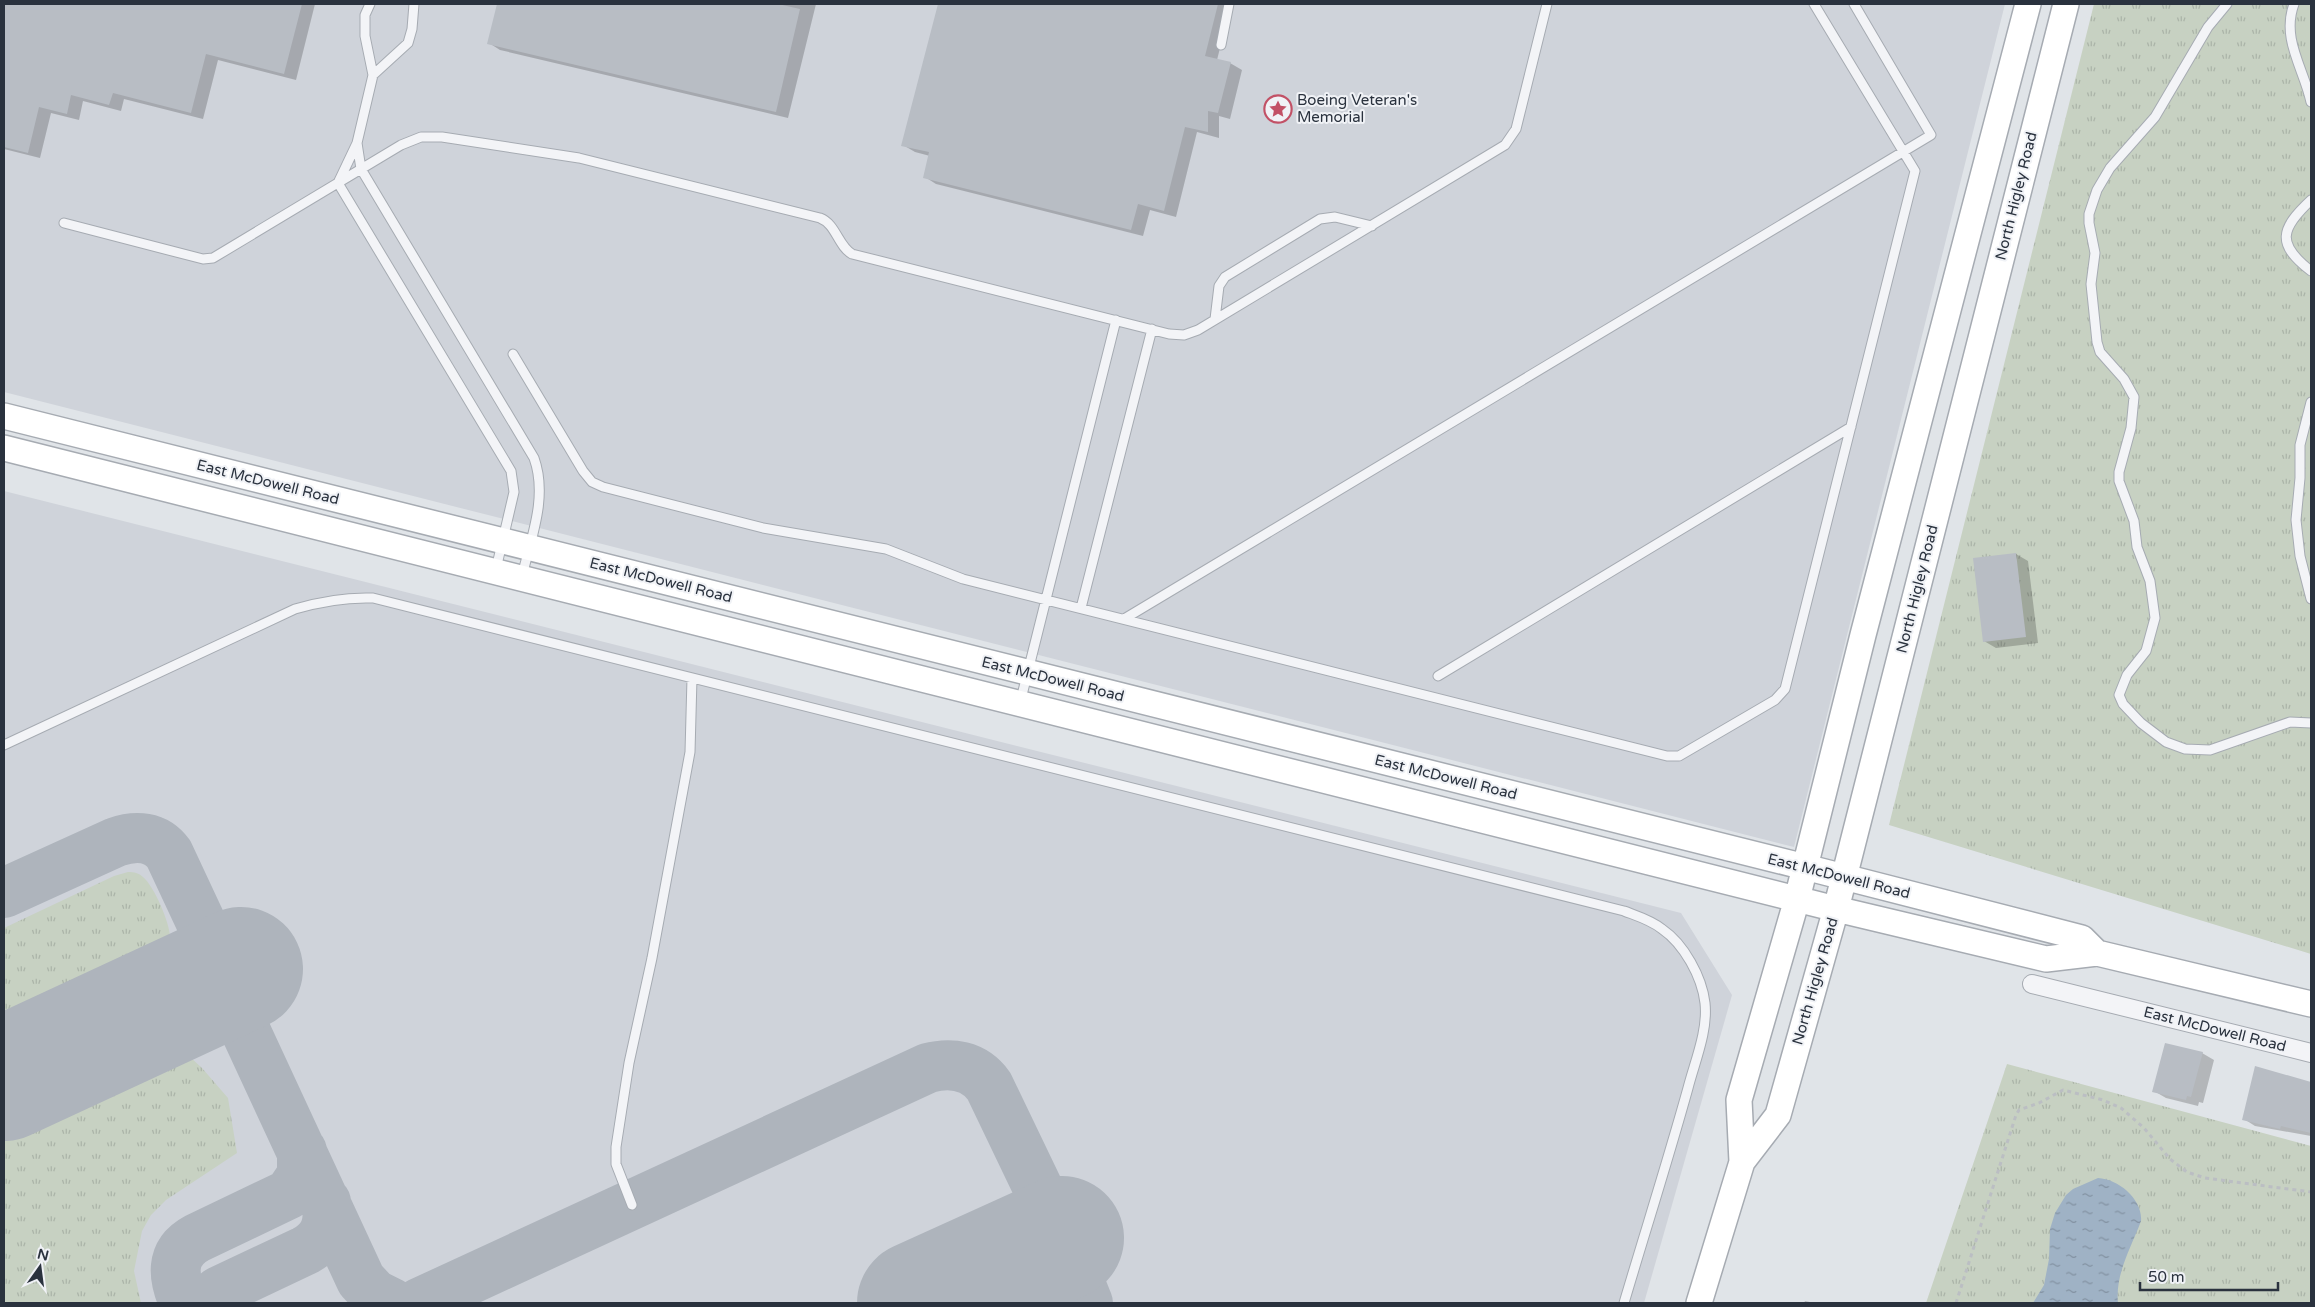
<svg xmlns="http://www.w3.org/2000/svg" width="2315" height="1307" font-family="'Varela Round',sans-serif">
<defs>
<pattern id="grass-tufts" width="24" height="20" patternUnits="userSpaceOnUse" patternTransform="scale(1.25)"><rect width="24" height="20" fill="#c7d1c2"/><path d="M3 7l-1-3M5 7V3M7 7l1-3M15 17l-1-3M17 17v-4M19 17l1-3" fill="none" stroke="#abb4a8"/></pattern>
<pattern id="water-ripples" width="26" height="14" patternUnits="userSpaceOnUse" patternTransform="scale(1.25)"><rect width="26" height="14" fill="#9fb2c5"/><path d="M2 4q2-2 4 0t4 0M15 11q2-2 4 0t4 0" fill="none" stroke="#8291a1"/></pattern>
</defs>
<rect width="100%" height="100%" fill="#e0e4e8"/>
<path fill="#cfd3da" d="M 4,4 L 2005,4 L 1794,847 L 4,392 Z
M 4,491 L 1681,913 L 1732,995 L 1644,1303 L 4,1303 Z"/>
<path fill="url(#grass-tufts)" d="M 2094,4 L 2311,4 L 2311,954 L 1889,825 Z
M 128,872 C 134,872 139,873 143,877 C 154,886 170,923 170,937 C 170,947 163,955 156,960 L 4,1030 L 4,928 L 114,876 Z
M 190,1057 L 202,1068 L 228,1098 L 237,1153 L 166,1200 L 151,1215 L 142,1231 L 134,1271 L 141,1303 L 4,1303 L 4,1128 L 133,1068 L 148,1063 Z
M 2007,1064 L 2311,1146 L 2311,1303 L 1926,1303 Z"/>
<path fill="url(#water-ripples)" d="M 2098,1178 C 2119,1179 2143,1200 2141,1221 C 2131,1248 2115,1274 2118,1303 L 2033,1303 L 2044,1285 L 2049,1259 L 2050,1229 L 2055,1213 L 2066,1195 L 2073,1189 Z"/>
<path fill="#0003" d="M 4,4 L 315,4 L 296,80 L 218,60 L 203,119 L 124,99 L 121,111 L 83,101 L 79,120 L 51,113 L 40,158 L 4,149 Z
M 498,4 L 816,4 L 788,118 L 500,50 L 489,43 Z
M 939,4 L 1231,4 L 1217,60 L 1230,63 L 1242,70 L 1230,119 L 1219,116 L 1219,138 L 1197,132 L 1176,217 L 1150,210 L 1143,236 L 936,184 L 925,177 L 930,156 L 915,152 L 903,145 Z
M 2016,554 L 2028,561 L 2038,643 L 1996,648 L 1984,641 Z
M 2202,1053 L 2214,1060 L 2203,1103 L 2199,1102 L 2198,1106 L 2166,1098 L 2154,1091 Z
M 2256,1068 L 2311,1083 L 2311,1136 L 2255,1126 L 2244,1119 Z
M 1805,1301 L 1815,1303 L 1804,1303 Z"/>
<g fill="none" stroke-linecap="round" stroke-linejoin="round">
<path stroke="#aeb4bc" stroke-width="50" d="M 4,893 L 116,842 C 136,835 156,836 169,854 L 226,976
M 221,978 L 361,1280 L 374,1294 L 392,1303
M 184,1303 C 173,1278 169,1253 197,1238 L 289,1194 L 302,1175 L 302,1151
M 204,1303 L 219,1291 L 304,1251 C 324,1241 331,1224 326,1202
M 419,1303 L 928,1068 C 951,1062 974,1065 989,1086 L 1062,1238 L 1088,1303"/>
<path stroke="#aeb4bc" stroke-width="124" d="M 4,1079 L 241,969
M 919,1303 L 1062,1238"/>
</g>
<path fill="#b8bdc4" d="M 4,4 L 302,4 L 284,74 L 206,54 L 191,113 L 113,93 L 109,105 L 71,95 L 67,114 L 39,107 L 28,153 L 4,147 Z
M 497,4 L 778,4 L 800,9 L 776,112 L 487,44 Z
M 938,4 L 1218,4 L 1205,56 L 1231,62 L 1218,113 L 1208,111 L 1208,132 L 1185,127 L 1164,211 L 1138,204 L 1131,230 L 923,178 L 929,152 L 901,146 Z
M 2016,553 L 2026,637 L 1983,642 L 1973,558 Z
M 2165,1043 L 2203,1052 L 2191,1097 L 2187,1096 L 2186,1100 L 2152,1092 Z
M 2255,1066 L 2311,1082 L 2311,1133 L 2281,1126 L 2280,1129 L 2242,1120 Z"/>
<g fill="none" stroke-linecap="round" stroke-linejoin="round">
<g stroke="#a6abb2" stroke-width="11">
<path id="lane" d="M 370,4 L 365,15 L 365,36 L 373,75 L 357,143 L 338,183 L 511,471 L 514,492 L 496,569
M 2227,4 L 2208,27 L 2155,117 L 2110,168 L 2097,190 L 2089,214 L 2089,223 L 2095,253 L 2091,284 L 2097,342 L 2100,352 L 2124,379 L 2134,397 L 2131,428 L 2119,472 L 2119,481 L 2134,521 L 2137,547 L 2150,581 L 2155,618 L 2146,651 L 2127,675 L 2119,695 L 2123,704 L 2141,723 L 2166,742 L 2185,749 L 2210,750 L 2290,722 L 2311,723
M 2294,4 C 2281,39 2304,69 2311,102
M 1221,45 L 1229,4
M 373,75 L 408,43 L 412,29 L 414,4
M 357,143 L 361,169 L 534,458 C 548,497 531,538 522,576
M 2311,200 C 2280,229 2276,244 2311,271
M 64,223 L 203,259 L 213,258 L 401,145 L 421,137 L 442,137 L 579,158 L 820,218 C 836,224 838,246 852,254 L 1169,334 L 1184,335 L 1198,330 L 1505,145 L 1516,129 L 1547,4
M 1215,319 L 1219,286 L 1225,277 L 1320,219 L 1335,217 L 1372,226
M 513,354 L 583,471 L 592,482 L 603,487 L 763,528 L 886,549 L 963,579 L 1667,756 L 1679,756 L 1775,700 L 1785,689 L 1915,171 L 1814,4
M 2311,402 L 2300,445 L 2300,478 L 2296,520 L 2300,556 L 2311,599
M 1081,608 L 1152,329
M 1124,619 L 1931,135 L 1854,4
M 1438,676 L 1851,427
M 1020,703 L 1116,320
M 4,745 L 295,609 C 322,601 345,597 373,598 L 1624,911 C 1637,916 1651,920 1662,929 C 1684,944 1702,977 1705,1003 C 1708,1031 1695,1061 1688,1088 C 1668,1160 1645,1232 1624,1303
M 632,1205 L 616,1164 L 616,1147 L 629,1063 L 652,958 L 690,752 L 692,678"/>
</g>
<g stroke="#a6abb2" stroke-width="20">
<path id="street" d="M 2032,984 L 2311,1053"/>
</g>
<g stroke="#a6abb2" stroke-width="28">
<path id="secondary" d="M 4,416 L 1805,867 L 2082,938 L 2097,953
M 4,448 L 1836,909 L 2046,959 L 2097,953 L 2311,1004
M 1742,1162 L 1778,1115 L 1836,909 L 2066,4
M 1699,1303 L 1742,1162 L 1739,1100 L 1797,899 L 1863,635 L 2028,4"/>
</g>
<path stroke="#bbbec3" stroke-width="3" stroke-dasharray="4 4" stroke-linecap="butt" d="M 1956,1303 L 2016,1115 L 2019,1110 L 2039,1103 L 2063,1090 L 2103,1100 L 2121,1108 L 2144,1128 L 2170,1159 L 2187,1172 L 2205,1178 L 2311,1192"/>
<use href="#lane" stroke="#f3f4f7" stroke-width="9"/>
<use href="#street" stroke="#f3f4f7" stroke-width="18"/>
<use href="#secondary" stroke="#fff" stroke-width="25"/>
</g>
<defs>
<g id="sight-ring" transform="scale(1.4375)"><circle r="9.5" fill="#f0f2f6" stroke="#c25166" stroke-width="1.5"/><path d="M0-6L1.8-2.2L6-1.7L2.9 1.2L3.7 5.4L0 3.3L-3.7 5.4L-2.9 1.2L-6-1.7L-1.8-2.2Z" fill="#c25166"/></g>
</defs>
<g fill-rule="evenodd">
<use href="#sight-ring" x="1278" y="109"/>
</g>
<g text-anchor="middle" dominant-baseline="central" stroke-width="4" stroke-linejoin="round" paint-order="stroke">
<g font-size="15" fill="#2a323e" stroke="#f0f2f6" text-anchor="start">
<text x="1297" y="100">Boeing Veteran's<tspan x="1297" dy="17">Memorial</tspan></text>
</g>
<g font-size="15" fill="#2a323e" stroke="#f0f2f6">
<text transform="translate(2016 196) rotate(-76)">North Higley Road</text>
<text transform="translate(268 482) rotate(14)">East McDowell Road</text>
<text transform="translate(661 580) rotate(14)">East McDowell Road</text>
<text transform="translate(1917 589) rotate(-76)">North Higley Road</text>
<text transform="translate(1053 679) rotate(14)">East McDowell Road</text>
<text transform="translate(1446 777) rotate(14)">East McDowell Road</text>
<text transform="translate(1839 876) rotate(14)">East McDowell Road</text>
<text transform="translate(1815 981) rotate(-74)">North Higley Road</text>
<text transform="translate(2215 1029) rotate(14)">East McDowell Road</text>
</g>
</g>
<rect width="2315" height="1307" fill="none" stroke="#2a323e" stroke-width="10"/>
<g transform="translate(40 1267) rotate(14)" stroke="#f0f2f6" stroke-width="4" paint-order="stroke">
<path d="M0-4L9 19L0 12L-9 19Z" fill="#2a323e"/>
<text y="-8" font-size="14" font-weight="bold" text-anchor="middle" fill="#2a323e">N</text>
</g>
<path d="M2140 1282v8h138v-8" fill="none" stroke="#2a323e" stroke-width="2.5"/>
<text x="2148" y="1282" font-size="15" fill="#2a323e" stroke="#f0f2f6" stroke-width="4" paint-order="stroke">50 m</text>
</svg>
